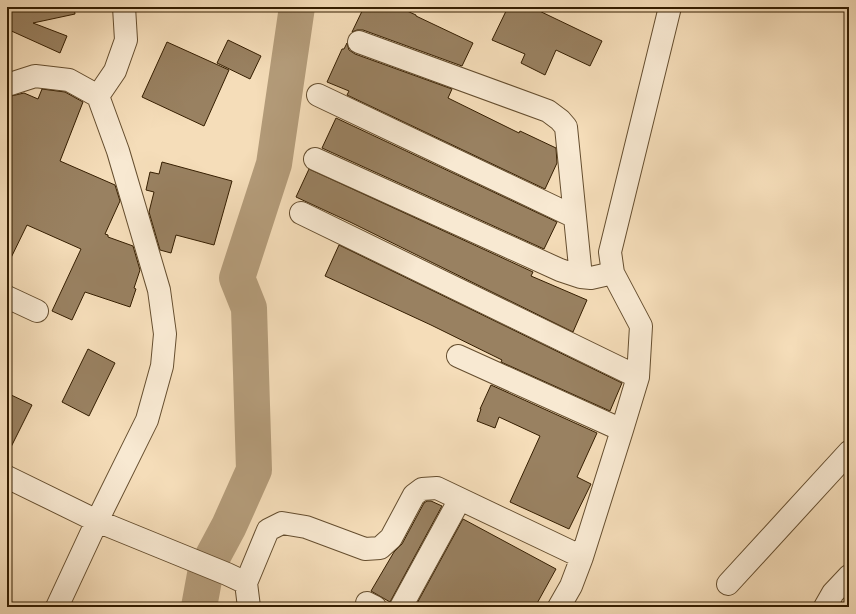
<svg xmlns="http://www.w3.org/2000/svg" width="856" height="614" font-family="'IM FELL French Canon',serif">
<rect width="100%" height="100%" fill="#f5ddb9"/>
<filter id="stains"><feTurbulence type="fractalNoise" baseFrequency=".005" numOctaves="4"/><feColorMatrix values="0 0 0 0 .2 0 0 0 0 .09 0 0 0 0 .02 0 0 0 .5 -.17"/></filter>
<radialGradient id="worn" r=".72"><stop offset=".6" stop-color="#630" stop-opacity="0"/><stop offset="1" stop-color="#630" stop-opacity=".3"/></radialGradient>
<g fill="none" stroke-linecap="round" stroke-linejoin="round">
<path stroke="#b49c7a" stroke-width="36" d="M 199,607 L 206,569 L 229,526 L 254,470 L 249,308 L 237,278 L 274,164 L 297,7"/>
</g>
<path fill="#998161" stroke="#351e01" d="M 7,7 L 74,7 L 75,14 L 33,23 L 67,36 L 60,53 L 7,29 Z
M 364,7 L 398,7 L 416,15 L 416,16 L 473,43 L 462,66 L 363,30 L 357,30 L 352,32 Z
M 508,7 L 531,7 L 602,41 L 590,66 L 556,50 L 545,75 L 521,63 L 525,54 L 492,40 Z
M 228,40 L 261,56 L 250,79 L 217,63 Z
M 167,42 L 229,70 L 204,126 L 142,97 Z
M 347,43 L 349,50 L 355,54 L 452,89 L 448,98 L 519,133 L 520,131 L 556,148 L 557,163 L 545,189 L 347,95 L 349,91 L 327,82 L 342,49 L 344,49 Z
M 42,89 L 65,92 L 83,102 L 60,161 L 115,185 L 120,201 L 105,234 L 108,235 L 108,237 L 133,246 L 140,270 L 134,288 L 136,289 L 130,307 L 85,292 L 72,320 L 52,311 L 81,249 L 27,225 L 7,266 L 7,97 L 24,93 L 38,99 Z
M 336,118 L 557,222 L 544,249 L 322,148 Z
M 162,162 L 232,181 L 214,245 L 176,235 L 171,253 L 160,250 L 149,212 L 154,192 L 146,190 L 150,172 L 159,174 Z
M 309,169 L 533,272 L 531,276 L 587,300 L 573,332 L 350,222 L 296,197 Z
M 339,245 L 622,383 L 610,411 L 501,362 L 502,360 L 431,325 L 325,276 Z
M 88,349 L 115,363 L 89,416 L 62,402 Z
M 491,385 L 597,433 L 577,477 L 591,484 L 569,529 L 510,502 L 540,436 L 499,417 L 495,428 L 477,421 L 481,409 L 480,409 Z
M 7,393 L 32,405 L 7,455 Z
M 427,501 L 431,501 L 442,506 L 390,602 L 371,591 L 394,552 L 402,544 L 424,503 Z
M 463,519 L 556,569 L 535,607 L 415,607 Z"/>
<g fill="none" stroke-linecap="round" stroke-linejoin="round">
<g stroke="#654e2f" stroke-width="24">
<path id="minor" d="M 359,42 L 548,111 L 560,120 L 566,127 L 581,277
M 7,85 L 35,76 L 69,80 L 98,96 L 118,151 L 159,290 L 165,334 L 162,366 L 147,420 L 97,521 L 57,607
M 318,95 L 575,217
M 98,96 L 115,71 L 126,40 L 124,7
M 315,159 L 560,270 L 581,277 L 591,278 L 613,273
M 301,213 L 638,377
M 7,297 L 37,311
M 458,356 L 622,430
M 7,477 L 97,521 L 227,574 L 246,583 L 249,607
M 246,583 L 268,530 L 282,523 L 306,527 L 365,549 L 380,548 L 391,538 L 414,495 L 422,489 L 437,488 L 582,557
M 728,584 L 849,452
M 367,603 L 375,607
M 401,607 L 460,499
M 559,607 L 571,586 L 582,557 L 622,430 L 638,377 L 641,326 L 613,273 L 610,252 L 670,7
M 825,607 L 833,593 L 849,576"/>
</g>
<use href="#minor" stroke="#f8e9d2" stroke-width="22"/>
</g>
<rect width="856" height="614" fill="none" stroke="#f5ddb9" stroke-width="24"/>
<rect x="8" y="8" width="840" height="598" fill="none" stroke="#351e01" stroke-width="2"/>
<rect x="12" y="12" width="832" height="590" fill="none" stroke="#351e01"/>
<rect width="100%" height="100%" filter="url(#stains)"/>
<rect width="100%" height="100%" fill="url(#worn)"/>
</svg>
